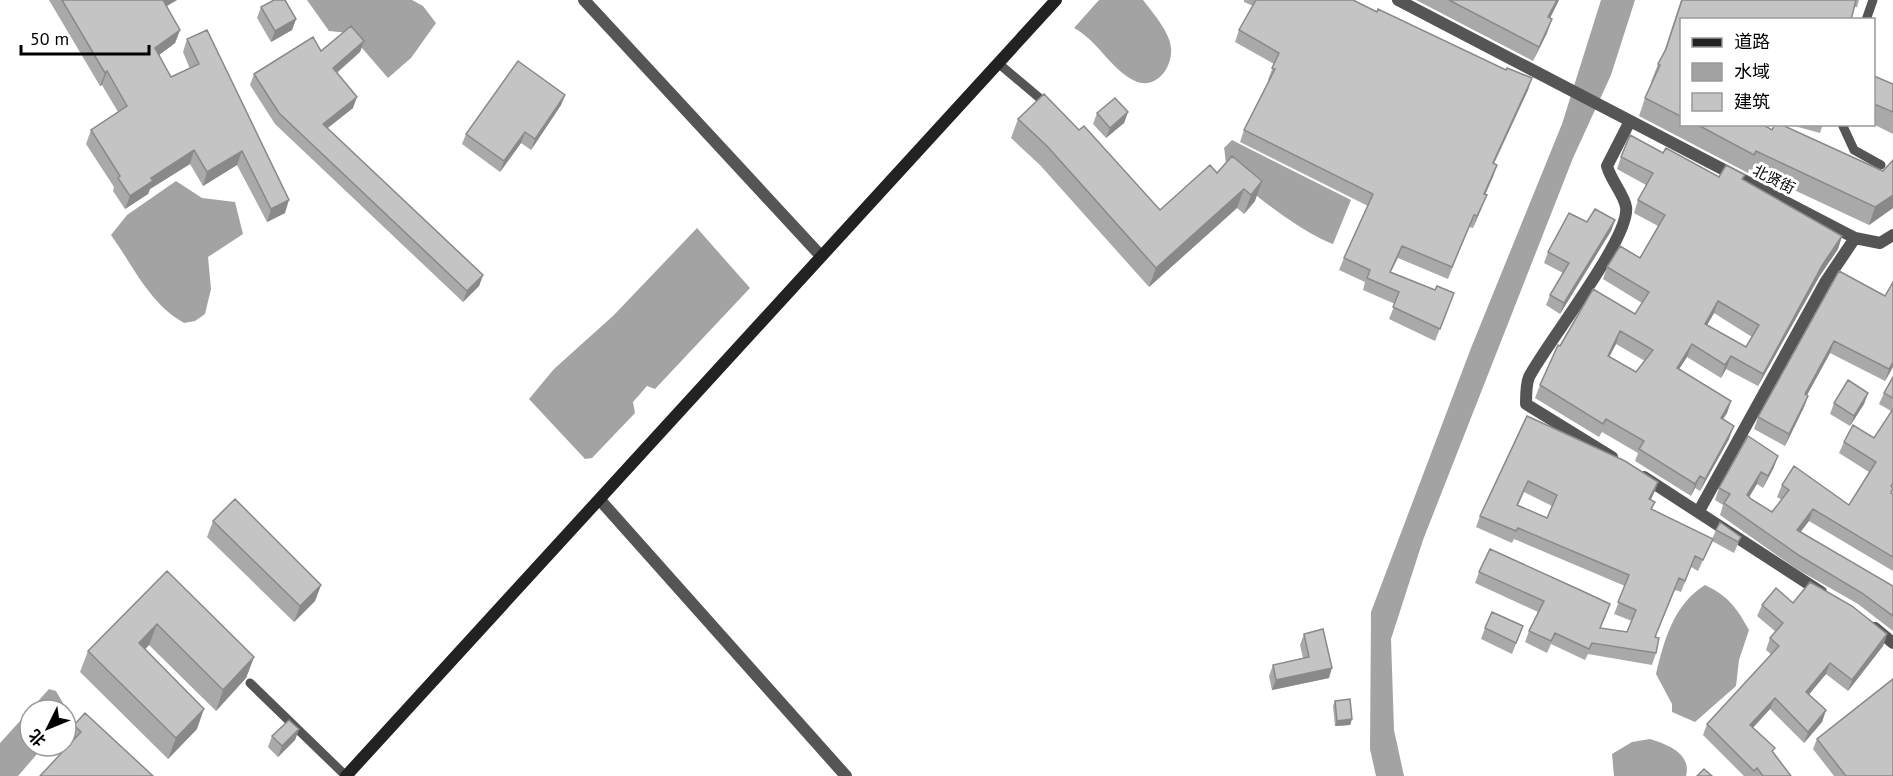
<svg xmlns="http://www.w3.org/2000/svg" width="1893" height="776" font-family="'PT Sans','Noto Sans SC',sans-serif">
<rect width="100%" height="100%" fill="#fff"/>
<path fill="#a3a3a3" d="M 307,0 L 412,0 L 423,6 L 436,23 L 411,58 L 388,78 L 349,33 L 329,31 Z
M 1099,0 L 1143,0 C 1152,12 1170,32 1171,48 C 1173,68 1155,92 1133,80 C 1109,67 1098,41 1074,28 Z
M 1601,0 L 1635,0 L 1611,75 L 1573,158 L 1423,540 L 1391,639 L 1394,730 L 1404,776 L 1376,776 L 1370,749 L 1371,612 L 1471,348 L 1562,124 Z
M 1232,140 L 1351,200 L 1333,244 C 1308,236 1236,186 1226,162 C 1225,158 1225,152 1224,148 Z
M 176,181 L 202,198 L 235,202 L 243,234 L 208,257 L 211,289 L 205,314 L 195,321 L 184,323 C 149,303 134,267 111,235 L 127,215 Z
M 697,228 L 750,288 L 655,389 L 647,386 L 633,402 L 635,413 L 592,458 L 585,459 L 529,399 L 554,369 L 614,315 Z
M 1705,585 C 1727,595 1737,608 1749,630 L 1739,660 L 1736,686 L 1695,722 L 1672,712 L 1672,704 L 1656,674 C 1664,640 1674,604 1705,585 Z
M 49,689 L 56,691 L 67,710 L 66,719 L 66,710 L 30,710 L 30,746 L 44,746 L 18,776 L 0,776 L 0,743 Z
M 1650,739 C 1666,744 1692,753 1686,776 L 1614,776 L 1612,754 L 1632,742 Z"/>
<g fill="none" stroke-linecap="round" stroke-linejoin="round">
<path stroke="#555" stroke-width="9" d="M 1866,20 L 1873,0
M 998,63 L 1049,106
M 1842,124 L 1854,150 L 1881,165
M 250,683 L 346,776"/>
<path stroke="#555" stroke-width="12" d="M 584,0 L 821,256
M 1398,0 L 1855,238 L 1880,243 L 1893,235
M 1612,457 L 1526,404 C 1526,396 1526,384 1529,377 C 1546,344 1631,237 1626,207 C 1624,194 1611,181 1607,166 L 1630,121
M 1644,477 L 1821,592
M 600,500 L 846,776
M 1699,511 L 1826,281 L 1855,238
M 1875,628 L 1893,643"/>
<path stroke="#222" stroke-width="12" d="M 346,776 L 1056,0"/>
</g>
<path fill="#a9a9a9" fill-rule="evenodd" d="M 49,0 L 177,0 L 166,6 L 180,30 L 175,43 L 159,55 L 171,77 L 190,69 L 183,52 L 187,39 L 285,213 L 267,222 L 237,165 L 203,186 L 190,164 L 150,189 L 148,194 L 125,209 L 113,191 L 114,187 L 86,144 L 91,130 L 118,112 L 102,85 L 100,86 Z
M 1244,0 L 1353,0 L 1377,12 L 1506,70 L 1532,78 L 1528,90 L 1494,164 L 1497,165 L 1485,195 L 1482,207 L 1473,228 L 1469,227 L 1448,279 L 1398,258 L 1391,272 L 1435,290 L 1454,293 L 1435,341 L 1389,319 L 1395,304 L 1363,290 L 1365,282 L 1339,270 L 1344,258 L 1368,206 L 1240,142 L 1244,130 L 1269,81 L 1268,80 L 1274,64 L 1235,42 L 1239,30 L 1253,6 L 1244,2 Z
M 1416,0 L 1559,0 L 1550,18 L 1547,33 L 1533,61 Z
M 1681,0 L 1859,0 L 1857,7 L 1682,20 L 1682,124 L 1762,124 L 1772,130 L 1883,171 L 1893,160 L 1893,208 L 1869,225 L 1749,169 L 1748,173 L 1639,116 L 1645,98 L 1652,83 L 1651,82 L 1658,64 L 1664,52 Z
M 261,7 L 296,19 L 292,30 L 271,42 L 257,18 Z
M 364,41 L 360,52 L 337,73 L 353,108 L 327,128 L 483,275 L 479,286 L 463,302 L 275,124 L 250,85 L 254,74 L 321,51 Z
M 1874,76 L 1893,84 L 1893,134 L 1873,124 L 1874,124 Z
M 565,95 L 561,105 L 531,150 L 521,143 L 500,172 L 462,144 L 466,134 Z
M 1128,112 L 1124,123 L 1106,138 L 1093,124 L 1097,113 Z
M 1018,119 L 1079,130 L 1160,210 L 1217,173 L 1232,156 L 1255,201 L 1244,214 L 1237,208 L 1149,287 L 1040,165 L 1011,138 Z
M 1787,124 L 1823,124 L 1820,133 Z
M 1663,153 L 1719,177 L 1743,180 L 1842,236 L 1838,249 L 1819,277 L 1758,386 L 1726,369 L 1721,378 L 1687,357 L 1679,369 L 1731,401 L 1727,413 L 1723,419 L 1729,439 L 1700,491 L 1695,488 L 1691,496 L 1635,461 L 1638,453 L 1602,432 L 1599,437 L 1535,398 L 1540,385 L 1560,346 L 1635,314 L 1642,303 L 1603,279 L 1607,267 L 1640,258 L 1658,226 L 1634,213 L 1638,200 L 1646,185 L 1617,169 L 1621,157 ZM 1714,313 L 1752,337 L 1746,347 L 1707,325 ZM 1616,344 L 1645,361 L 1636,372 L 1609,357 Z
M 1615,220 L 1611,231 L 1560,314 L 1546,305 L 1550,295 L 1563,273 L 1544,263 L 1548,252 L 1587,222 Z
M 1839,271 L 1885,296 L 1893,367 L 1885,381 L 1830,353 L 1807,395 L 1808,396 L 1804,407 L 1785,446 L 1754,429 L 1758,417 Z
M 1893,377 L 1893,491 L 1892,494 L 1893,494 L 1893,571 L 1809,521 L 1800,532 L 1893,586 L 1893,631 L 1858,604 L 1795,568 L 1720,515 L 1723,505 L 1715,500 L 1719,488 L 1774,467 L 1763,488 L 1757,484 L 1749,497 L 1751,499 L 1772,512 L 1782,500 L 1777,497 L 1782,485 L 1849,505 L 1869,472 L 1839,453 L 1844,442 L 1874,438 L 1891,411 L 1879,404 L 1884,393 Z
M 1868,393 L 1864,404 L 1850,426 L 1830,414 L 1834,403 Z
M 1527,416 L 1658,482 L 1654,493 L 1651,500 L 1655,502 L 1652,509 L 1712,539 L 1716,530 L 1741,537 L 1734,553 L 1712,541 L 1698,571 L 1691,567 L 1681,592 L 1675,590 L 1655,637 L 1656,653 L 1652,665 L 1588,654 L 1585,660 L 1551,644 L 1547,653 L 1525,642 L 1529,631 L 1538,612 L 1475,583 L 1479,572 L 1606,616 L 1600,628 L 1627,632 L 1632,621 L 1614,614 L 1625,586 L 1514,539 L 1512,543 L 1476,527 L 1480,516 ZM 1524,492 L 1552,506 L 1547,518 L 1518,506 Z
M 213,521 L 321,585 L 315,601 L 294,622 L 207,537 Z
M 167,571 L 254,657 L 246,678 L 216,711 L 149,645 L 145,649 L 197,729 L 168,759 L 80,672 L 88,651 Z
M 1793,603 L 1887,634 L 1883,646 L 1848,691 L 1826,674 L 1809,694 L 1826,710 L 1822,722 L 1804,743 L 1770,709 L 1753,728 L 1773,752 L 1791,776 L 1744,776 L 1703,735 L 1707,724 L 1772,655 L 1766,650 L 1770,638 L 1776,632 L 1757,616 L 1762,605 Z
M 1523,626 L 1512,654 L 1481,639 L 1485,628 Z
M 1304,634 L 1329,678 L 1272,690 L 1269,676 L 1273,665 L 1303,658 L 1300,645 Z
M 1335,701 L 1352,719 L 1350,725 L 1335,726 L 1333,706 Z
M 74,725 L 153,776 L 74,739 L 70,736 Z
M 299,729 L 295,740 L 278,757 L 268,747 L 272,736 Z
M 1817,739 L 1893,776 L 1834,776 L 1813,749 Z"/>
<path fill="#898989" d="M 161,0 L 177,0 L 157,12 Z
M 1557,0 L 1559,0 L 1543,32 L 1548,17 Z
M 296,19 L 292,30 L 271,42 L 275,31 Z
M 1552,19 L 1547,33 L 1533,61 L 1539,47 Z
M 180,30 L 175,43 L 151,61 L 155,48 Z
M 364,41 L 360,52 L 329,79 L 333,68 Z
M 107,71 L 102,85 L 100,86 L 105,73 Z
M 1532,78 L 1528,90 L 1488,175 L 1493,163 Z
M 565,95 L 561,105 L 531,150 L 535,139 Z
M 357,97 L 353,108 L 319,135 L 323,124 Z
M 1128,112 L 1124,123 L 1106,138 L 1110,128 Z
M 525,132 L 521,143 L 500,172 L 504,161 Z
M 194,150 L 190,164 L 150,189 L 148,194 L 125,209 L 130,196 L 151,178 Z
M 242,151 L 237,165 L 203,186 L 207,172 Z
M 1497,165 L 1493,177 L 1480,206 L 1484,194 Z
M 1262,181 L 1255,201 L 1244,214 L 1251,195 Z
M 1244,189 L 1237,208 L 1149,287 L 1156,268 Z
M 1487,195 L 1482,207 L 1473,228 L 1477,216 Z
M 1893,195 L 1893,208 L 1869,225 L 1875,207 Z
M 289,200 L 285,213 L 267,222 L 271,209 Z
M 1615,220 L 1611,231 L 1560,314 L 1564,303 Z
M 1842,236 L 1838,249 L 1819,277 L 1758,386 L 1763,374 L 1823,264 Z
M 483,275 L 479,286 L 463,302 L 467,291 Z
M 1718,301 L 1714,313 L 1701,336 L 1705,324 Z
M 1620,331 L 1616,344 L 1603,369 L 1608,356 Z
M 1834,341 L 1830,353 L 1801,406 L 1805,394 Z
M 1692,344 L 1687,357 L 1672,380 L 1677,368 Z
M 1731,356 L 1726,369 L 1721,378 L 1725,365 Z
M 1893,362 L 1893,367 L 1885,381 L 1889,369 Z
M 1868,393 L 1864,404 L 1850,426 L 1854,416 Z
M 1808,396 L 1804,407 L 1785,446 L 1789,434 Z
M 1731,401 L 1727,413 L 1716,430 L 1721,418 Z
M 1734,426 L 1729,439 L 1700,491 L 1705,479 Z
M 1778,456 L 1774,467 L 1763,488 L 1768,476 Z
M 1761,472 L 1757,484 L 1743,507 L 1747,495 Z
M 1700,476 L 1695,488 L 1691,496 L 1695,484 Z
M 1658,482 L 1654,493 L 1645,510 L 1649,499 Z
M 1813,509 L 1809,521 L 1793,542 L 1797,530 Z
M 321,585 L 315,601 L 294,622 L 300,606 Z
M 157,624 L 149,645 L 131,664 L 139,643 Z
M 1887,634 L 1883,646 L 1848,691 L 1852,680 Z
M 254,657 L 246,678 L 216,711 L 223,690 Z
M 1830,663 L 1826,674 L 1802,703 L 1806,692 Z
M 1332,668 L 1329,678 L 1272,690 L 1276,680 Z
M 1775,698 L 1770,709 L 1745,736 L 1750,725 Z
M 204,709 L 197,729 L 168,759 L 176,738 Z
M 1826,710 L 1822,722 L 1804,743 L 1808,732 Z
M 1352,719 L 1350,725 L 1335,726 L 1337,721 Z
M 299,729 L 295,740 L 278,757 L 282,746 Z"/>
<path fill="#c4c4c4" stroke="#898989" stroke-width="1.5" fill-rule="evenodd" d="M 62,0 L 163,0 L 180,30 L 155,48 L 171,77 L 199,64 L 187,39 L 207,30 L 289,200 L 271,209 L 242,151 L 207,172 L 194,150 L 151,178 L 153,181 L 130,196 L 118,178 L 120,176 L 91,130 L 127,106 L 107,71 L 105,73 Z
M 274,0 L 285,0 L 296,19 L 275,31 L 261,7 Z
M 1256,0 L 1353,0 L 1377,12 L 1378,9 L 1506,70 L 1507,68 L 1532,78 L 1493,163 L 1497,165 L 1484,194 L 1487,195 L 1477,216 L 1474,215 L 1452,267 L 1402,246 L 1390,272 L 1435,290 L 1437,286 L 1454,293 L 1440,329 L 1393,307 L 1399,292 L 1367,278 L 1370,270 L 1344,258 L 1373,194 L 1244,130 L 1275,69 L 1272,68 L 1279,53 L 1239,30 Z
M 1449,0 L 1557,0 L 1548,17 L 1552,19 L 1539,47 Z
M 1682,0 L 1856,0 L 1851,20 L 1682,20 L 1682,81 L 1681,84 L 1682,84 L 1682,117 L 1645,98 L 1660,65 L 1658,64 L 1666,49 Z
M 351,26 L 364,41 L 333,68 L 357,97 L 323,124 L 483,275 L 467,291 L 279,113 L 254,74 L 313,37 L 321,51 Z
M 518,61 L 565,95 L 535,139 L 525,132 L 504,161 L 466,134 Z
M 1874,76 L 1893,84 L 1893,112 L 1874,104 Z
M 1044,94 L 1079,130 L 1084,126 L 1160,210 L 1210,165 L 1217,173 L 1232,156 L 1262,181 L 1251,195 L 1244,189 L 1156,268 L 1047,146 L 1018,119 Z
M 1115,98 L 1128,112 L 1110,128 L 1097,113 Z
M 1696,124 L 1762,124 L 1772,130 L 1775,124 L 1780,124 L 1883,171 L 1893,160 L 1893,195 L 1875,207 L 1756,151 L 1754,155 Z
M 1630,135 L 1663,153 L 1666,148 L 1719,177 L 1726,165 L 1745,175 L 1742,179 L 1842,236 L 1823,264 L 1763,374 L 1731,356 L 1725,365 L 1692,344 L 1677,368 L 1731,401 L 1721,418 L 1734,426 L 1705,479 L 1700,476 L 1695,484 L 1639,449 L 1644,441 L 1606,419 L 1603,424 L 1540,385 L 1558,345 L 1560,346 L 1593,289 L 1635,314 L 1649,292 L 1607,267 L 1620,246 L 1640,258 L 1665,215 L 1638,200 L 1653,173 L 1621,157 ZM 1718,301 L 1759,325 L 1746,347 L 1705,324 ZM 1620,331 L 1653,350 L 1636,372 L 1608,356 Z
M 1595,209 L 1615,220 L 1564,303 L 1550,295 L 1569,263 L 1548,252 L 1569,213 L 1587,222 Z
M 1839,271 L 1885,296 L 1893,282 L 1893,362 L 1889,369 L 1834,341 L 1805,394 L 1808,396 L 1789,434 L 1758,417 Z
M 1893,377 L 1893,398 L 1884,393 Z
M 1848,380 L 1868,393 L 1854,416 L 1834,403 Z
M 1893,409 L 1893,483 L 1891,486 L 1893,488 L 1891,493 L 1893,494 L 1893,557 L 1813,509 L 1797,530 L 1893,586 L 1893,616 L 1862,593 L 1800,556 L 1724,503 L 1730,494 L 1719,488 L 1748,436 L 1778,456 L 1768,476 L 1761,472 L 1747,495 L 1751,499 L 1772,512 L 1789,490 L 1782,485 L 1794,466 L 1849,505 L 1876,462 L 1844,442 L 1853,425 L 1874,438 Z
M 1527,416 L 1625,461 L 1658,482 L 1649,499 L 1655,502 L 1651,509 L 1713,539 L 1703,560 L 1695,556 L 1685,581 L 1679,578 L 1655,637 L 1659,638 L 1656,653 L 1592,643 L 1589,649 L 1555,633 L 1551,641 L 1529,631 L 1544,601 L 1479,572 L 1490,549 L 1580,590 L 1610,604 L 1600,628 L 1627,632 L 1636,610 L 1618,602 L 1629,575 L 1518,528 L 1516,531 L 1480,516 ZM 1528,481 L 1557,495 L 1547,518 L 1517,505 Z
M 235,499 L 321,585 L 300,606 L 213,521 Z
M 1720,522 L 1741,537 L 1738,542 L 1716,530 Z
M 167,571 L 254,657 L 223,690 L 157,624 L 139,643 L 204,709 L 176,738 L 88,651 Z
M 1810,582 L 1852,606 L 1887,634 L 1852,680 L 1830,663 L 1806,692 L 1826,710 L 1808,732 L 1775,698 L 1750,725 L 1775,748 L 1772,751 L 1791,776 L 1763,776 L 1757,768 L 1754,771 L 1707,724 L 1779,646 L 1770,638 L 1783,623 L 1762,605 L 1776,588 L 1793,603 Z
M 1492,612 L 1523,626 L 1516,643 L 1485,628 Z
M 1323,629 L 1332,668 L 1276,680 L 1273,665 L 1309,657 L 1304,634 Z
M 1893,679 L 1893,776 L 1846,776 L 1817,739 Z
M 1350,699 L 1352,719 L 1337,721 L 1335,701 Z
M 85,713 L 153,776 L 40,776 L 81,732 L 74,725 Z
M 289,720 L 299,729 L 282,746 L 272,736 Z
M 1704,769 L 1712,776 L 1697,776 Z"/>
<g text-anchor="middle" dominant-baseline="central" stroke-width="6" stroke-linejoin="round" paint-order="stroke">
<g font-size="15" fill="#000" stroke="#fff">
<text transform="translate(1774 179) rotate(27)">北贤街</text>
</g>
</g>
<rect x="1680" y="18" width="195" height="108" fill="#ffffff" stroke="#999999" stroke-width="1.5"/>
<rect x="1692" y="38" width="30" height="9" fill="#222222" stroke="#999999" stroke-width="1.5"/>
<text x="1734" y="48" font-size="18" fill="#000000">道路</text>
<rect x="1692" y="63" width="30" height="18" fill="#a3a3a3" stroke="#999999" stroke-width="1.5"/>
<text x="1734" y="78" font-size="18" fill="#000000">水域</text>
<rect x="1692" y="93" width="30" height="18" fill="#c4c4c4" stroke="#999999" stroke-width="1.5"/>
<text x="1734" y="108" font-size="18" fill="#000000">建筑</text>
<g transform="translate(48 728) rotate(227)"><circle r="28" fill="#ffffff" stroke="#999999" stroke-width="1.5"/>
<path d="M0-4.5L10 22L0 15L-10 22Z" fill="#000000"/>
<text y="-9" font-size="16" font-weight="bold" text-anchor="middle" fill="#000000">北</text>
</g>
<path d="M21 45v9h128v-9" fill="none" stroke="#000000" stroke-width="3"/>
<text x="30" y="45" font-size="18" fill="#000000" stroke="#ffffff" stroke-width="4.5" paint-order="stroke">50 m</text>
</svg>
